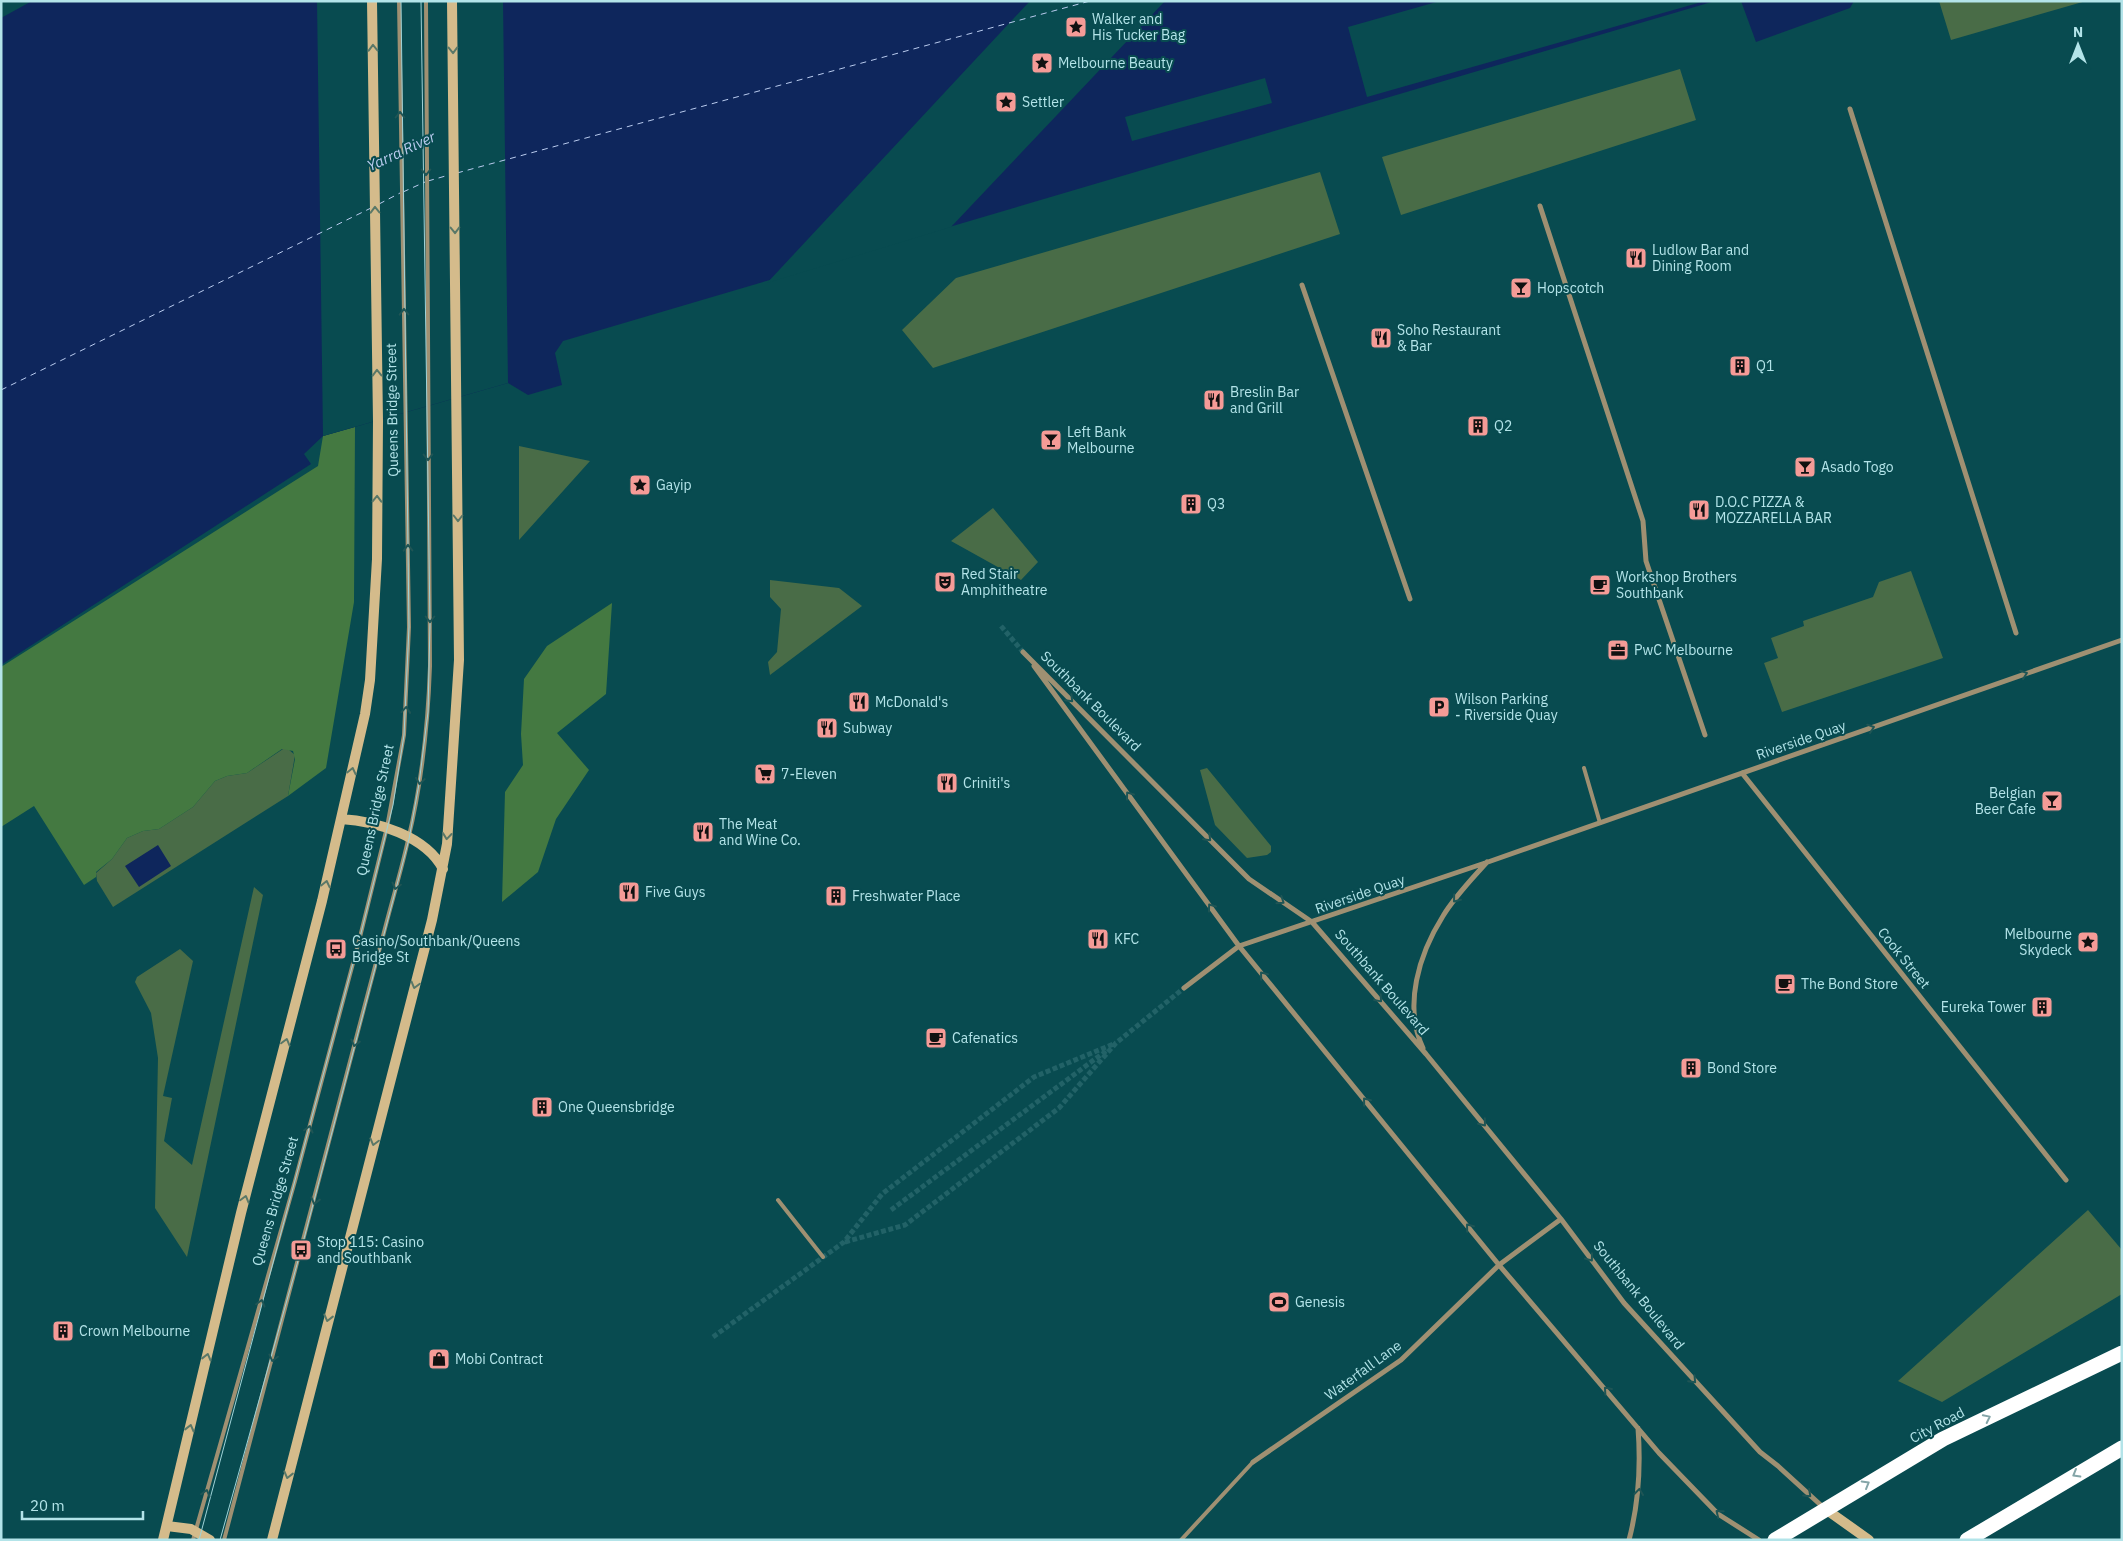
<svg xmlns="http://www.w3.org/2000/svg" width="2123" height="1541" font-family="'IBM Plex Sans',sans-serif">
<rect width="100%" height="100%" fill="#084b50"/>
<path fill="#496c47" d="M 1939,1 L 2086,1 L 1951,40 Z
M 1680,69 L 1696,120 L 1401,215 L 1382,157 Z
M 1320,172 L 1340,234 L 933,368 L 902,330 L 956,278 Z
M 519,446 L 590,461 L 519,540 Z
M 993,508 L 1038,562 L 1021,580 L 951,541 Z
M 1911,571 L 1943,658 L 1782,712 L 1764,663 L 1778,658 L 1771,638 L 1804,626 L 1803,621 L 1873,597 L 1879,582 Z
M 770,580 L 839,588 L 862,606 L 770,675 L 768,662 L 777,652 L 781,609 L 770,597 Z
M 283,749 L 288,749 L 295,755 L 288,796 L 113,907 L 97,881 L 96,873 L 112,859 L 127,838 L 143,831 L 159,829 L 193,807 L 215,781 L 227,776 L 247,773 Z
M 1207,768 L 1271,846 L 1271,852 L 1267,855 L 1247,858 L 1215,825 L 1200,770 Z
M 254,887 L 263,895 L 187,1257 L 155,1208 L 158,1058 L 151,1013 L 135,982 L 137,977 L 180,949 L 193,961 L 163,1096 L 172,1098 L 164,1141 L 192,1165 Z
M 2088,1210 L 2122,1250 L 2122,1294 L 1942,1402 L 1898,1381 Z"/>
<path fill="#447941" d="M 355,427 L 354,602 L 326,768 L 288,796 L 295,759 L 293,751 L 282,749 L 247,773 L 227,776 L 215,781 L 193,807 L 159,829 L 143,831 L 127,838 L 112,859 L 96,872 L 96,877 L 84,885 L 34,806 L 1,827 L 1,667 L 318,466 L 323,436 Z
M 612,603 L 606,694 L 557,733 L 589,770 L 556,819 L 538,872 L 502,902 L 505,792 L 523,765 L 521,734 L 524,679 L 547,646 Z"/>
<path fill="#0e265c" d="M 32,1 L 1715,1 L 563,341 L 555,353 L 562,385 L 528,395 L 508,383 L 323,436 L 304,454 L 311,464 L 1,665 L 1,18 Z
M 1741,1 L 1854,1 L 1850,8 L 1756,42 Z
M 158,845 L 171,866 L 139,887 L 125,866 Z"/>
<path fill="#084b50" d="M 317,1 L 503,1 L 508,383 L 323,436 Z
M 1030,1 L 1165,1 L 951,227 L 767,283 Z
M 1440,1 L 1705,1 L 1367,97 L 1348,27 Z
M 1265,78 L 1272,103 L 1132,141 L 1125,117 Z"/>
<g fill="none" stroke-linecap="round" stroke-linejoin="round">
<path stroke="#baccef" stroke-width="1" stroke-dasharray="6 5" stroke-linecap="butt" d="M 457,173 L 1090,1
M 428,181 L 449,175
M 403,192 L 425,182
M 379,204 L 400,193
M 1,390 L 371,208"/>
<path stroke="#226267" stroke-width="5" stroke-dasharray="5 2.5" stroke-linecap="butt" d="M 1001,626 L 1023,652
M 891,1210 L 1106,1051
M 845,1242 L 905,1225 L 1059,1108 L 1116,1043 L 1184,988
M 713,1337 L 844,1242 L 882,1194 L 1034,1077 L 1116,1043"/>
<path stroke="#9f9072" stroke-width="4" d="M 1584,768 L 1600,823
M 778,1200 L 823,1257
M 193,1540 L 295,1181 L 360,937 L 387,827 L 404,735 L 409,627 L 399,1
M 224,1540 L 383,936 C 391,904 401,872 408,840 C 422,783 428,724 430,666 L 426,1
M 1181,1540 L 1253,1462"/>
<path stroke="#9f9072" stroke-width="5" d="M 1850,109 L 2016,633
M 1540,206 L 1643,521 L 1646,561 L 1705,735
M 1302,285 L 1410,599
M 1023,652 L 1249,879 L 1312,922 L 1426,1054 L 1561,1219 L 1624,1303 L 1760,1452 L 1778,1466 L 1824,1508
M 1034,666 L 1239,946 L 1499,1265 L 1659,1453 L 1718,1514 L 1759,1540
M 1742,773 L 2066,1180
M 1184,988 L 1239,946 L 1488,862 L 2122,640
M 1423,1048 C 1403,1006 1419,954 1443,916 C 1455,896 1472,879 1487,862
M 1253,1462 L 1401,1360 L 1499,1265 L 1561,1219
M 1629,1540 C 1639,1502 1641,1467 1638,1428"/>
<path stroke="#d4bb8b" stroke-width="10" d="M 341,819 C 376,821 426,836 443,869
M 1824,1508 L 1869,1540
M 167,1526 L 191,1529 L 210,1540
M 163,1540 L 241,1213 L 322,901 L 365,714 L 370,680 L 377,559 L 378,421 L 372,1
M 272,1540 L 432,920 L 447,844 L 459,660 L 452,1"/>
<path stroke="#fff" stroke-width="15" d="M 1775,1540 L 1943,1439 L 2122,1353
M 1967,1540 L 2122,1448"/>
<path stroke="#9fd3d8" stroke-width="1" d="M 199,1540 L 360,937 L 393,805 L 404,735 L 409,627 L 401,1
M 220,1540 L 301,1250 L 409,839 L 419,784 L 428,712 L 430,623 L 421,1"/>
</g>
<defs><path id="oneway-chevron" d="M-2-3.5L2.5 0L-2 3.5" fill="none" stroke-width="1.6" stroke-linecap="round" stroke-linejoin="round" transform="scale(1.25)"/></defs>
<g stroke="#5a7868">
<use href="#oneway-chevron" transform="translate(373 48) rotate(-91)"/>
<use href="#oneway-chevron" transform="translate(453 50) rotate(89)"/>
<use href="#oneway-chevron" transform="translate(375 210) rotate(-91)"/>
<use href="#oneway-chevron" transform="translate(455 230) rotate(89)"/>
<use href="#oneway-chevron" transform="translate(377 373) rotate(-91)"/>
<use href="#oneway-chevron" transform="translate(377 499) rotate(-89)"/>
<use href="#oneway-chevron" transform="translate(458 518) rotate(90)"/>
<use href="#oneway-chevron" transform="translate(352 771) rotate(-77)"/>
<use href="#oneway-chevron" transform="translate(447 836) rotate(96)"/>
<use href="#oneway-chevron" transform="translate(326 884) rotate(-77)"/>
<use href="#oneway-chevron" transform="translate(415 985) rotate(105)"/>
<use href="#oneway-chevron" transform="translate(286 1042) rotate(-75)"/>
<use href="#oneway-chevron" transform="translate(374 1142) rotate(105)"/>
<use href="#oneway-chevron" transform="translate(245 1199) rotate(-75)"/>
<use href="#oneway-chevron" transform="translate(328 1318) rotate(104)"/>
<use href="#oneway-chevron" transform="translate(207 1357) rotate(-76)"/>
<use href="#oneway-chevron" transform="translate(190 1428) rotate(-76)"/>
<use href="#oneway-chevron" transform="translate(288 1475) rotate(104)"/>
</g>
<g stroke="#1f5555">
<use href="#oneway-chevron" transform="translate(400 115) rotate(-90)"/>
<use href="#oneway-chevron" transform="translate(426 172) rotate(90)"/>
<use href="#oneway-chevron" transform="translate(404 312) rotate(-91)"/>
<use href="#oneway-chevron" transform="translate(428 457) rotate(89)"/>
<use href="#oneway-chevron" transform="translate(408 548) rotate(-91)"/>
<use href="#oneway-chevron" transform="translate(430 619) rotate(90)"/>
<use href="#oneway-chevron" transform="translate(2024 674) rotate(-19)"/>
<use href="#oneway-chevron" transform="translate(1070 699) rotate(45)"/>
<use href="#oneway-chevron" transform="translate(406 710) rotate(-85)"/>
<use href="#oneway-chevron" transform="translate(1871 728) rotate(-19)"/>
<use href="#oneway-chevron" transform="translate(420 781) rotate(98)"/>
<use href="#oneway-chevron" transform="translate(1129 795) rotate(-126)"/>
<use href="#oneway-chevron" transform="translate(1208 838) rotate(45)"/>
<use href="#oneway-chevron" transform="translate(396 886) rotate(105)"/>
<use href="#oneway-chevron" transform="translate(1456 899) rotate(129)"/>
<use href="#oneway-chevron" transform="translate(1281 901) rotate(34)"/>
<use href="#oneway-chevron" transform="translate(1211 907) rotate(-126)"/>
<use href="#oneway-chevron" transform="translate(1263 975) rotate(-129)"/>
<use href="#oneway-chevron" transform="translate(1379 999) rotate(49)"/>
<use href="#oneway-chevron" transform="translate(355 1043) rotate(104)"/>
<use href="#oneway-chevron" transform="translate(1366 1101) rotate(-129)"/>
<use href="#oneway-chevron" transform="translate(1483 1123) rotate(51)"/>
<use href="#oneway-chevron" transform="translate(309 1129) rotate(-75)"/>
<use href="#oneway-chevron" transform="translate(315 1201) rotate(104)"/>
<use href="#oneway-chevron" transform="translate(1469 1227) rotate(-129)"/>
<use href="#oneway-chevron" transform="translate(1590 1258) rotate(53)"/>
<use href="#oneway-chevron" transform="translate(261 1303) rotate(-74)"/>
<use href="#oneway-chevron" transform="translate(273 1358) rotate(105)"/>
<use href="#oneway-chevron" transform="translate(1693 1380) rotate(47)"/>
<use href="#oneway-chevron" transform="translate(1607 1390) rotate(-131)"/>
<use href="#oneway-chevron" transform="translate(1639 1492) rotate(-83)"/>
<use href="#oneway-chevron" transform="translate(206 1493) rotate(-74)"/>
<use href="#oneway-chevron" transform="translate(1808 1494) rotate(43)"/>
<use href="#oneway-chevron" transform="translate(1719 1513) rotate(-141)"/>
</g>
<g stroke="#84a5a8">
<use href="#oneway-chevron" transform="translate(1987 1418) rotate(-26)"/>
<use href="#oneway-chevron" transform="translate(2076 1474) rotate(150)"/>
<use href="#oneway-chevron" transform="translate(1866 1484) rotate(-30)"/>
</g>
<defs>
<g id="sight-square" transform="scale(1.125)"><rect x="-9" y="-9" width="18" height="18" rx="4" fill="#f59b97" stroke="#084b50"/><path d="M0-6L1.8-2.2L6-1.7L2.9 1.2L3.7 5.4L0 3.3L-3.7 5.4L-2.9 1.2L-6-1.7L-1.8-2.2Z" fill="#111"/></g>
<g id="restaurant-square" transform="scale(1.125)"><rect x="-9" y="-9" width="18" height="18" rx="4" fill="#f59b97" stroke="#084b50"/><path d="M-5-6h1v4h1v-4h1v4h1v-4h1v5L-1.5 .5V6h-2V.5L-5-1ZM5-6V6H3V1.5H1.5Q1.5-4 5-6Z" fill="#111"/></g>
<g id="bar-square" transform="scale(1.125)"><rect x="-9" y="-9" width="18" height="18" rx="4" fill="#f59b97" stroke="#084b50"/><path d="M-6-5H6L.8 .8V4.5H3.5V6h-7V4.5H-.8V.8Z" fill="#111"/></g>
<g id="building-square" transform="scale(1.125)"><rect x="-9" y="-9" width="18" height="18" rx="4" fill="#f59b97" stroke="#084b50"/><path d="M-4-6H4V6H1V3H-1V6H-4ZM-2.5-4.3h1.7v1.8h-1.7ZM.8-4.3h1.7v1.8H.8ZM-2.5-1h1.7V.8h-1.7ZM.8-1h1.7V.8H.8Z" fill="#111"/></g>
<g id="theatre-square" transform="scale(1.125)"><rect x="-9" y="-9" width="18" height="18" rx="4" fill="#f59b97" stroke="#084b50"/><path d="M-5-5.5Q0-4 5-5.5V0Q5 5 0 6Q-5 5-5 0ZM-3.3-2.5H-1v1.5H-3.3ZM1-2.5H3.3v1.5H1ZM-2.8 1Q0 5.5 2.8 1Z" fill="#111"/></g>
<g id="cafe-square" transform="scale(1.125)"><rect x="-9" y="-9" width="18" height="18" rx="4" fill="#f59b97" stroke="#084b50"/><path d="M-5.5-4.5H6V0H3Q3 3.5 0 3.5H-2.5Q-5.5 3.5-5.5 0ZM3-3.2v2h1.7v-2ZM-6 4.5H4V6H-6Z" fill="#111"/></g>
<g id="office-square" transform="scale(1.125)"><rect x="-9" y="-9" width="18" height="18" rx="4" fill="#f59b97" stroke="#084b50"/><path d="M-6-3h4V-5.5h4V-3h4V5H-6ZM-1-4.5V-3h2v-1.5ZM-6 0V1H6V0Z" fill="#111"/></g>
<g id="parking-square" transform="scale(1.125)"><rect x="-9" y="-9" width="18" height="18" rx="4" fill="#f59b97" stroke="#084b50"/><path d="M-3.5-5.5H1a3.5 3.5 0 0 1 0 7H-1V5.5H-3.5ZM-1-3.4V-.6H.8a1.4 1.4 0 0 0 0-2.8Z" fill="#111"/></g>
<g id="supermarket-square" transform="scale(1.125)"><rect x="-9" y="-9" width="18" height="18" rx="4" fill="#f59b97" stroke="#084b50"/><path d="M-6-5.5h2.5l.6 2H6L4.5 2H-2.5L-4.4-4H-6ZM-1.5 3.2a1.3 1.3 0 1 0 .1 0ZM3 3.2a1.3 1.3 0 1 0 .1 0Z" fill="#111"/></g>
<g id="bus-square" transform="scale(1.125)"><rect x="-9" y="-9" width="18" height="18" rx="4" fill="#f59b97" stroke="#084b50"/><path d="M-5-6H5V4H4V6H2V4H-2V6H-4V4H-5ZM-3.5-4V0h7V-4ZM-3.5 1.2v1.5H-2V1.2ZM2 1.2v1.5H3.5V1.2Z" fill="#111"/></g>
<g id="stadium-square" transform="scale(1.125)"><rect x="-9" y="-9" width="18" height="18" rx="4" fill="#f59b97" stroke="#084b50"/><path d="M0-5a6.5 5 0 1 0 0 10a6.5 5 0 1 0 0-10ZM-3.5-1.8h7v3.6h-7Z" fill="#111"/></g>
<g id="shop-square" transform="scale(1.125)"><rect x="-9" y="-9" width="18" height="18" rx="4" fill="#f59b97" stroke="#084b50"/><path d="M-5-2.5h2.3a2.7 3.5 0 0 1 5.4 0H5L5.5 6h-11ZM-1.5-2.5h3a1.5 2.3 0 0 0-3 0Z" fill="#111"/></g>
</defs>
<g fill-rule="evenodd">
<use href="#sight-square" x="1076" y="27"/>
<use href="#sight-square" x="1042" y="63"/>
<use href="#sight-square" x="1006" y="102"/>
<use href="#restaurant-square" x="1636" y="258"/>
<use href="#bar-square" x="1521" y="288"/>
<use href="#restaurant-square" x="1381" y="338"/>
<use href="#building-square" x="1740" y="366"/>
<use href="#restaurant-square" x="1214" y="400"/>
<use href="#building-square" x="1478" y="426"/>
<use href="#bar-square" x="1051" y="440"/>
<use href="#bar-square" x="1805" y="467"/>
<use href="#sight-square" x="640" y="485"/>
<use href="#building-square" x="1191" y="504"/>
<use href="#restaurant-square" x="1699" y="510"/>
<use href="#theatre-square" x="945" y="582"/>
<use href="#cafe-square" x="1600" y="585"/>
<use href="#office-square" x="1618" y="650"/>
<use href="#restaurant-square" x="859" y="702"/>
<use href="#parking-square" x="1439" y="707"/>
<use href="#restaurant-square" x="827" y="728"/>
<use href="#supermarket-square" x="765" y="774"/>
<use href="#restaurant-square" x="947" y="783"/>
<use href="#bar-square" x="2052" y="801"/>
<use href="#restaurant-square" x="703" y="832"/>
<use href="#restaurant-square" x="629" y="892"/>
<use href="#building-square" x="836" y="896"/>
<use href="#restaurant-square" x="1098" y="939"/>
<use href="#sight-square" x="2088" y="942"/>
<use href="#bus-square" x="336" y="949"/>
<use href="#cafe-square" x="1785" y="984"/>
<use href="#building-square" x="2042" y="1007"/>
<use href="#cafe-square" x="936" y="1038"/>
<use href="#building-square" x="1691" y="1068"/>
<use href="#building-square" x="542" y="1107"/>
<use href="#bus-square" x="301" y="1250"/>
<use href="#stadium-square" x="1279" y="1302"/>
<use href="#building-square" x="63" y="1331"/>
<use href="#shop-square" x="439" y="1359"/>
</g>
<g text-anchor="middle" dominant-baseline="central" stroke-width="4" stroke-linejoin="round" paint-order="stroke">
<g font-size="14" fill="#b3e4e9" stroke="#084b50" text-anchor="start">
<text x="1092" y="19">Walker and<tspan x="1092" dy="16">His Tucker Bag</tspan></text>
<text x="1058" y="63">Melbourne Beauty</text>
<text x="1022" y="102">Settler</text>
<text x="1652" y="250">Ludlow Bar and<tspan x="1652" dy="16">Dining Room</tspan></text>
<text x="1537" y="288">Hopscotch</text>
<text x="1397" y="330">Soho Restaurant<tspan x="1397" dy="16">&amp; Bar</tspan></text>
<text x="1756" y="366">Q1</text>
<text x="1230" y="392">Breslin Bar<tspan x="1230" dy="16">and Grill</tspan></text>
<text x="1494" y="426">Q2</text>
<text x="1067" y="432">Left Bank<tspan x="1067" dy="16">Melbourne</tspan></text>
<text x="1821" y="467">Asado Togo</text>
<text x="656" y="485">Gayip</text>
<text x="1715" y="502">D.O.C PIZZA &amp;<tspan x="1715" dy="16">MOZZARELLA BAR</tspan></text>
<text x="1207" y="504">Q3</text>
<text x="961" y="574">Red Stair<tspan x="961" dy="16">Amphitheatre</tspan></text>
<text x="1616" y="577">Workshop Brothers<tspan x="1616" dy="16">Southbank</tspan></text>
<text x="1634" y="650">PwC Melbourne</text>
<text x="1455" y="699">Wilson Parking<tspan x="1455" dy="16">- Riverside Quay</tspan></text>
<text x="875" y="702">McDonald's</text>
<text x="843" y="728">Subway</text>
<text x="781" y="774">7-Eleven</text>
<text x="963" y="783">Criniti's</text>
<text x="2036" y="793" text-anchor="end">Belgian<tspan x="2036" dy="16">Beer Cafe</tspan></text>
<text x="719" y="824">The Meat<tspan x="719" dy="16">and Wine Co.</tspan></text>
<text x="645" y="892">Five Guys</text>
<text x="852" y="896">Freshwater Place</text>
<text x="2072" y="934" text-anchor="end">Melbourne<tspan x="2072" dy="16">Skydeck</tspan></text>
<text x="1114" y="939">KFC</text>
<text x="352" y="941">Casino/Southbank/Queens<tspan x="352" dy="16">Bridge St</tspan></text>
<text x="1801" y="984">The Bond Store</text>
<text x="2026" y="1007" text-anchor="end">Eureka Tower</text>
<text x="952" y="1038">Cafenatics</text>
<text x="1707" y="1068">Bond Store</text>
<text x="558" y="1107">One Queensbridge</text>
<text x="317" y="1242">Stop 115: Casino<tspan x="317" dy="16">and Southbank</tspan></text>
<text x="1295" y="1302">Genesis</text>
<text x="79" y="1331">Crown Melbourne</text>
<text x="455" y="1359">Mobi Contract</text>
</g>
<g font-size="14" fill="#b3e4e9" stroke="#084b50">
<text transform="translate(392 410) rotate(-91)">Queens Bridge Street</text>
<text transform="translate(1091 701) rotate(45)">Southbank Boulevard</text>
<text transform="translate(1801 740) rotate(-19)">Riverside Quay</text>
<text transform="translate(375 810) rotate(-78)">Queens Bridge Street</text>
<text transform="translate(1360 894) rotate(-19)">Riverside Quay</text>
<text transform="translate(1904 958) rotate(51)">Cook Street</text>
<text transform="translate(1382 982) rotate(49)">Southbank Boulevard</text>
<text transform="translate(275 1201) rotate(-74)">Queens Bridge Street</text>
<text transform="translate(1639 1295) rotate(51)">Southbank Boulevard</text>
<text transform="translate(1363 1370) rotate(-36)">Waterfall Lane</text>
<text transform="translate(1937 1425) rotate(-28)">City Road</text>
</g>
<g font-size="15" font-style="italic" fill="#baccef" stroke="#084b50">
<text transform="translate(401 151) rotate(-25)">Yarra River</text>
</g>
</g>
<rect width="2123" height="1541" fill="none" stroke="#b3e4e9" stroke-width="5"/>
<g transform="translate(2078 45)" stroke="#084b50" stroke-width="4" paint-order="stroke">
<path d="M0-4L9 19L0 12L-9 19Z" fill="#b3e4e9"/>
<text y="-8" font-size="14" font-weight="bold" text-anchor="middle" fill="#b3e4e9">N</text>
</g>
<path d="M22 1511v8h121v-8" fill="none" stroke="#b3e4e9" stroke-width="2.5"/>
<text x="30" y="1511" font-size="15" fill="#b3e4e9" stroke="#084b50" stroke-width="4" paint-order="stroke">20 m</text>
</svg>
